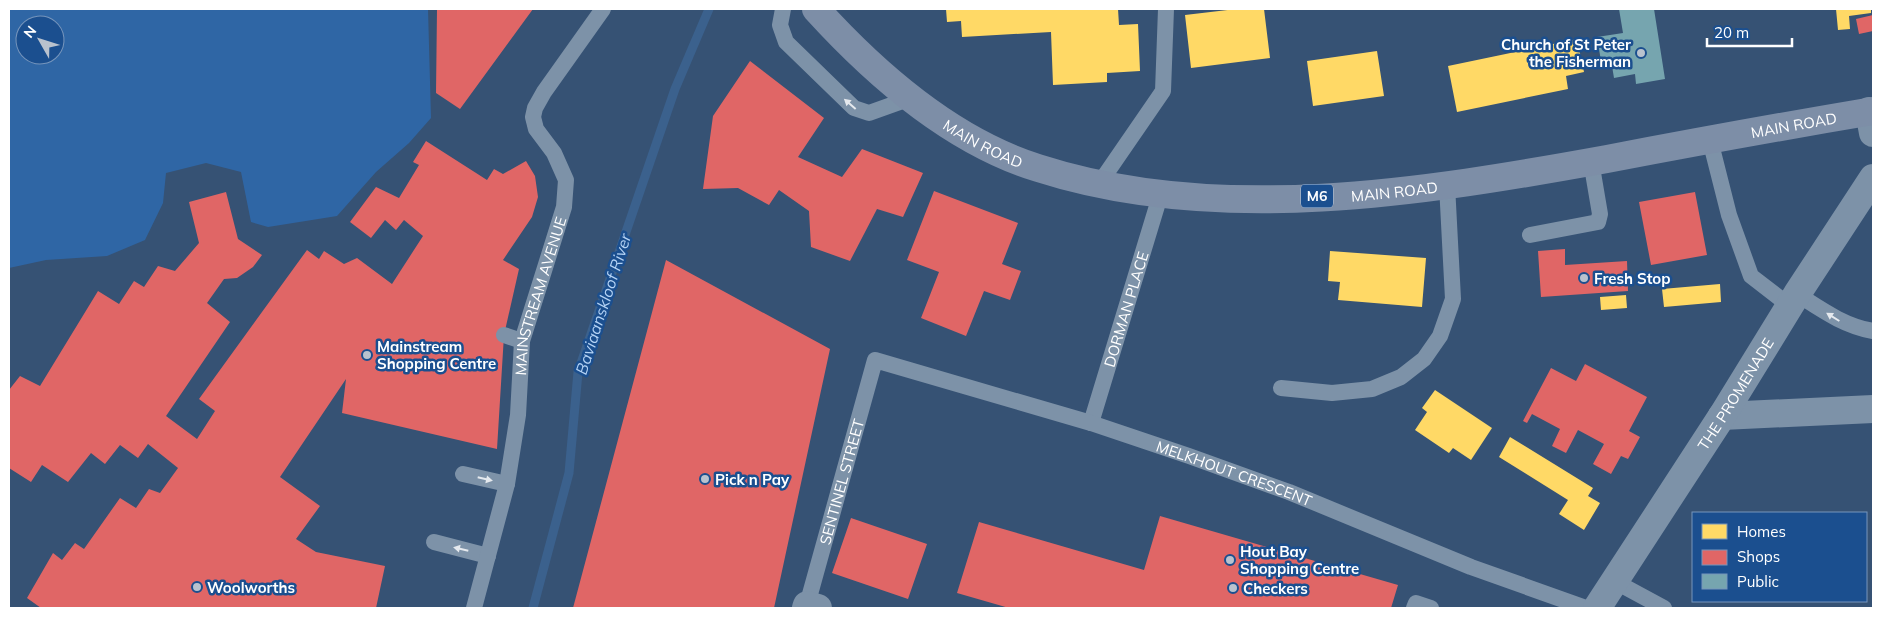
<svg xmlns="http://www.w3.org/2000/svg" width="1882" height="617" font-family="Mulish,sans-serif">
<rect width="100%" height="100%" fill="#365274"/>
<path fill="#2f66a5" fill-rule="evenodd" d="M 9,9 L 428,9 L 431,118 L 409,143 L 376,172 L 337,216 L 268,227 L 251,222 L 241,172 L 206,163 L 166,173 L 163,203 L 145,240 L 107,256 L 46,260 L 9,268 ZM 25,25 L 55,25 L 55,55 L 25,55 Z"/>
<path fill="#ffd966" d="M 946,9 L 1118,9 L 1119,25 L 1138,24 L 1140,71 L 1107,73 L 1107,82 L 1053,85 L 1051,32 L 962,37 L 961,21 L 947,22 Z
M 1236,9 L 1264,9 L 1270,58 L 1191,68 L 1185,15 Z
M 1836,9 L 1871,9 L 1871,13 L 1849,16 L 1850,29 L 1838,30 Z
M 1577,39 L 1584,72 L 1566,76 L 1568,89 L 1457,112 L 1448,66 Z
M 1377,51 L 1384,96 L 1313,106 L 1307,61 Z
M 1330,251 L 1426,258 L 1422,307 L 1338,300 L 1340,282 L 1328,281 Z
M 1720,284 L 1721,302 L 1664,307 L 1662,289 Z
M 1626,295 L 1627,308 L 1601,310 L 1600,297 Z
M 1435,390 L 1492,428 L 1471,460 L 1453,448 L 1449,453 L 1415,430 L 1427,412 L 1422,408 Z
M 1510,437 L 1593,488 L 1588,496 L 1600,503 L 1584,530 L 1559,514 L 1568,500 L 1499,457 Z"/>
<path fill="#e06666" d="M 437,9 L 533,9 L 460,109 L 436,93 Z
M 1873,15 L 1873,31 L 1859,34 L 1856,19 Z
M 750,61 L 824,118 L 798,157 L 842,177 L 862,149 L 923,173 L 903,217 L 877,209 L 850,261 L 811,247 L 809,211 L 779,190 L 769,205 L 738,188 L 703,189 L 713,116 Z
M 426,141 L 487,180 L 494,169 L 503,174 L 526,161 L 535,176 L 538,197 L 532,217 L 503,260 L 519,269 L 504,335 L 497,449 L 342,413 L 346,379 L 280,477 L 320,506 L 296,539 L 316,552 L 385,566 L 376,608 L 41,608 L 27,598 L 53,553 L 62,560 L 75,543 L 84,549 L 120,498 L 136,508 L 149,489 L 160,493 L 178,468 L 148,444 L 138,458 L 120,445 L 105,464 L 91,453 L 68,482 L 42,465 L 31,482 L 9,468 L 9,390 L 20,376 L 40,386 L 98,291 L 119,304 L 134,281 L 144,287 L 158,266 L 175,271 L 199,243 L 189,202 L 226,192 L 238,239 L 262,255 L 253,267 L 237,278 L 224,279 L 207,303 L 230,322 L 166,416 L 197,439 L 215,411 L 199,399 L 307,250 L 319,259 L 324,251 L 344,264 L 357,258 L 392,284 L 423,236 L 404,220 L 396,230 L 385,220 L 371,238 L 350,222 L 376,187 L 399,198 L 419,165 L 413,162 Z
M 934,191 L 1018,223 L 1002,264 L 1021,271 L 1010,300 L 984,291 L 966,336 L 921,318 L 939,272 L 907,260 Z
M 1695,192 L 1707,255 L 1651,265 L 1639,202 Z
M 1565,249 L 1565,265 L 1627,261 L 1628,291 L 1541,297 L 1538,251 Z
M 666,260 L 830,349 L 774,608 L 573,608 Z
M 1585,364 L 1647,397 L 1629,431 L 1640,437 L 1628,459 L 1621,456 L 1611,474 L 1593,464 L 1604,444 L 1578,430 L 1566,453 L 1552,446 L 1560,429 L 1532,414 L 1527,423 L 1523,421 L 1551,368 L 1576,381 Z
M 1160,516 L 1398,585 L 1391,608 L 1009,608 L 957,593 L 979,522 L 1144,570 Z
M 851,518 L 927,544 L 908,599 L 832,573 Z"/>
<path fill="#76a5af" d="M 1619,9 L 1654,9 L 1665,79 L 1636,84 L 1635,74 L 1614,78 L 1611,60 L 1601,61 L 1597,37 L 1623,33 Z"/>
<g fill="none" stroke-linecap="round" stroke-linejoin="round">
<path stroke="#3b618d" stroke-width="9" d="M 533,608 L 569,473 L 578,372 L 675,89 L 709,9"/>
<g stroke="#7d92a8" stroke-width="16">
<path d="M 783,9 L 780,25 L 786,42 L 854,108 L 869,113 L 911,98"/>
<path d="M 1710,140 L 1729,215 L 1751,276 L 1790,306"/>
<path d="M 1099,184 L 1163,91 L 1166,9"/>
<path d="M 1530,235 L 1598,222 L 1600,214 L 1591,161"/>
<path d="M 1797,294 C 1822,310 1844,326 1873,331"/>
<path d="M 504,335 L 522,341"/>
<path d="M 1281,388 L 1332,393 L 1372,389 L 1401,377 L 1424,359 L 1440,336 L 1453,299 L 1447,185"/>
<path id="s1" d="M 1091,423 L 1160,196"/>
<path d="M 463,474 L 507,484"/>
<path d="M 434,542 L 488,556"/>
<path d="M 1614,581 L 1664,608"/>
<path id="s2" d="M 807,605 L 875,360 L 1091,423 L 1189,456 L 1289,492 L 1471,567 L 1586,608"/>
<path id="s3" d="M 474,608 L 507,484 L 518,415 L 522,341 L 564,207 L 566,180 L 554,153 L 536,129 L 533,117 L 535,108 L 544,92 L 603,9"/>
<path d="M 1414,608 L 1416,603 L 1431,608"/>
</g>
<g stroke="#7d92a8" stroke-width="28">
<path d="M 1869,111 L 1873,133"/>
<path d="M 1722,416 L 1873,409"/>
<path d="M 806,608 L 807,605 L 818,608"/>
<path id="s4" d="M 1597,608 L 1722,416 L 1797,294 L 1873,178"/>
</g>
<path stroke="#7d8ea7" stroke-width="28" id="s5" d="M 816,9 C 876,75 951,141 1038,168 C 1218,226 1425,192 1607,159 C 1696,142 1784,126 1873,111"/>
</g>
<defs><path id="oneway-solid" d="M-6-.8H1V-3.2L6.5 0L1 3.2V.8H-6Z" transform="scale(1.25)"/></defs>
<g fill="#e5e9ee">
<use href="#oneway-solid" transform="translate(850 104) rotate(-139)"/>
<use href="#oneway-solid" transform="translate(1833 317) rotate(-148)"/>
<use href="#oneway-solid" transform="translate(485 479) rotate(13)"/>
<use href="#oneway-solid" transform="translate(461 549) rotate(-167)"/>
</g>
<g fill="#b9c2ce" stroke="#1b4f8f" stroke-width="2">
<circle cx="1641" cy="53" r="5"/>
<circle cx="1584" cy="278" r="5"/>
<circle cx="367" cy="355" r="5"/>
<circle cx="705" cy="479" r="5"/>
<circle cx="1230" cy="560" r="5"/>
<circle cx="197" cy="587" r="5"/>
<circle cx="1233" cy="588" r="5"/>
</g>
<g text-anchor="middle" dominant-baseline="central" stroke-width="5" stroke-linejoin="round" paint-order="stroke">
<rect fill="#1b4f8f" stroke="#bbcadd" stroke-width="1" x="1301" y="184.5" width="32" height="23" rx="4"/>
<g font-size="14" font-weight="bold" fill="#fff">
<text x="1317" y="196">M6</text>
</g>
<g font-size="15" font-weight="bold" fill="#fff" stroke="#1b4f8f" text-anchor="start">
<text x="1631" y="44" text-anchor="end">Church of St Peter<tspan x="1631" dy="17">the Fisherman</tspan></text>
<text x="1594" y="278">Fresh Stop</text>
<text x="377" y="346">Mainstream<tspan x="377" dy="17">Shopping Centre</tspan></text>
<text x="715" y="479">Pick n Pay</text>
<text x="1240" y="551">Hout Bay<tspan x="1240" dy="17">Shopping Centre</tspan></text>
<text x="207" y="587">Woolworths</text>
<text x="1243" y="588">Checkers</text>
</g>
<g font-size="15" fill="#fff" stroke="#1b4f8f">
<text stroke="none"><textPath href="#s5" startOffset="1041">MAIN ROAD</textPath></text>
<text stroke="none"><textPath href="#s5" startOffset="216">MAIN ROAD</textPath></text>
<text stroke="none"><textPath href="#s5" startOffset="636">MAIN ROAD</textPath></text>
<text stroke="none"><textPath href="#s3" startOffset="320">MAINSTREAM AVENUE</textPath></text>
<text stroke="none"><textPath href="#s1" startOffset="119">DORMAN PLACE</textPath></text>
<text stroke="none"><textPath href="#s4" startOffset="255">THE PROMENADE</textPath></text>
<text stroke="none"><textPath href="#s2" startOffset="631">MELKHOUT CRESCENT</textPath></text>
<text stroke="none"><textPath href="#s2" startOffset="128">SENTINEL STREET</textPath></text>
</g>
<g font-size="16" font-style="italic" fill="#b5d3f5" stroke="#1b4f8f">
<text transform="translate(603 304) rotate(-72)">Baviaanskloof River</text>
</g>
</g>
<rect width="1882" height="617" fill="none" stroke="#ffffff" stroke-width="20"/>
<rect x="1692" y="512" width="175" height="90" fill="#1b4f8f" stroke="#7695bc"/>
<rect x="1702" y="524" width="25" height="15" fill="#ffd966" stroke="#7695bc"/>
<text x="1737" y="537" font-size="15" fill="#ffffff">Homes</text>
<rect x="1702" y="550" width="25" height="15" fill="#e06666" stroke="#7695bc"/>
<text x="1737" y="562" font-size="15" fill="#ffffff">Shops</text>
<rect x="1702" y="574" width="25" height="15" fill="#76a5af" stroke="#7695bc"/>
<text x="1737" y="587" font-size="15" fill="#ffffff">Public</text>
<g transform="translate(40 40) rotate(309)"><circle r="24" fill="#1b4f8f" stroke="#7695bc"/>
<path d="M0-4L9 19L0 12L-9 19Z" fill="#b9c2ce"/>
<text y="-8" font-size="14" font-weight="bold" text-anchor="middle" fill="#ffffff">N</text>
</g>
<path d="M1707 38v8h85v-8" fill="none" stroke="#ffffff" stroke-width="2.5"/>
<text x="1714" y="38" font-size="15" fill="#ffffff" stroke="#1b4f8f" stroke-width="4" paint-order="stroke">20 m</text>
</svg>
